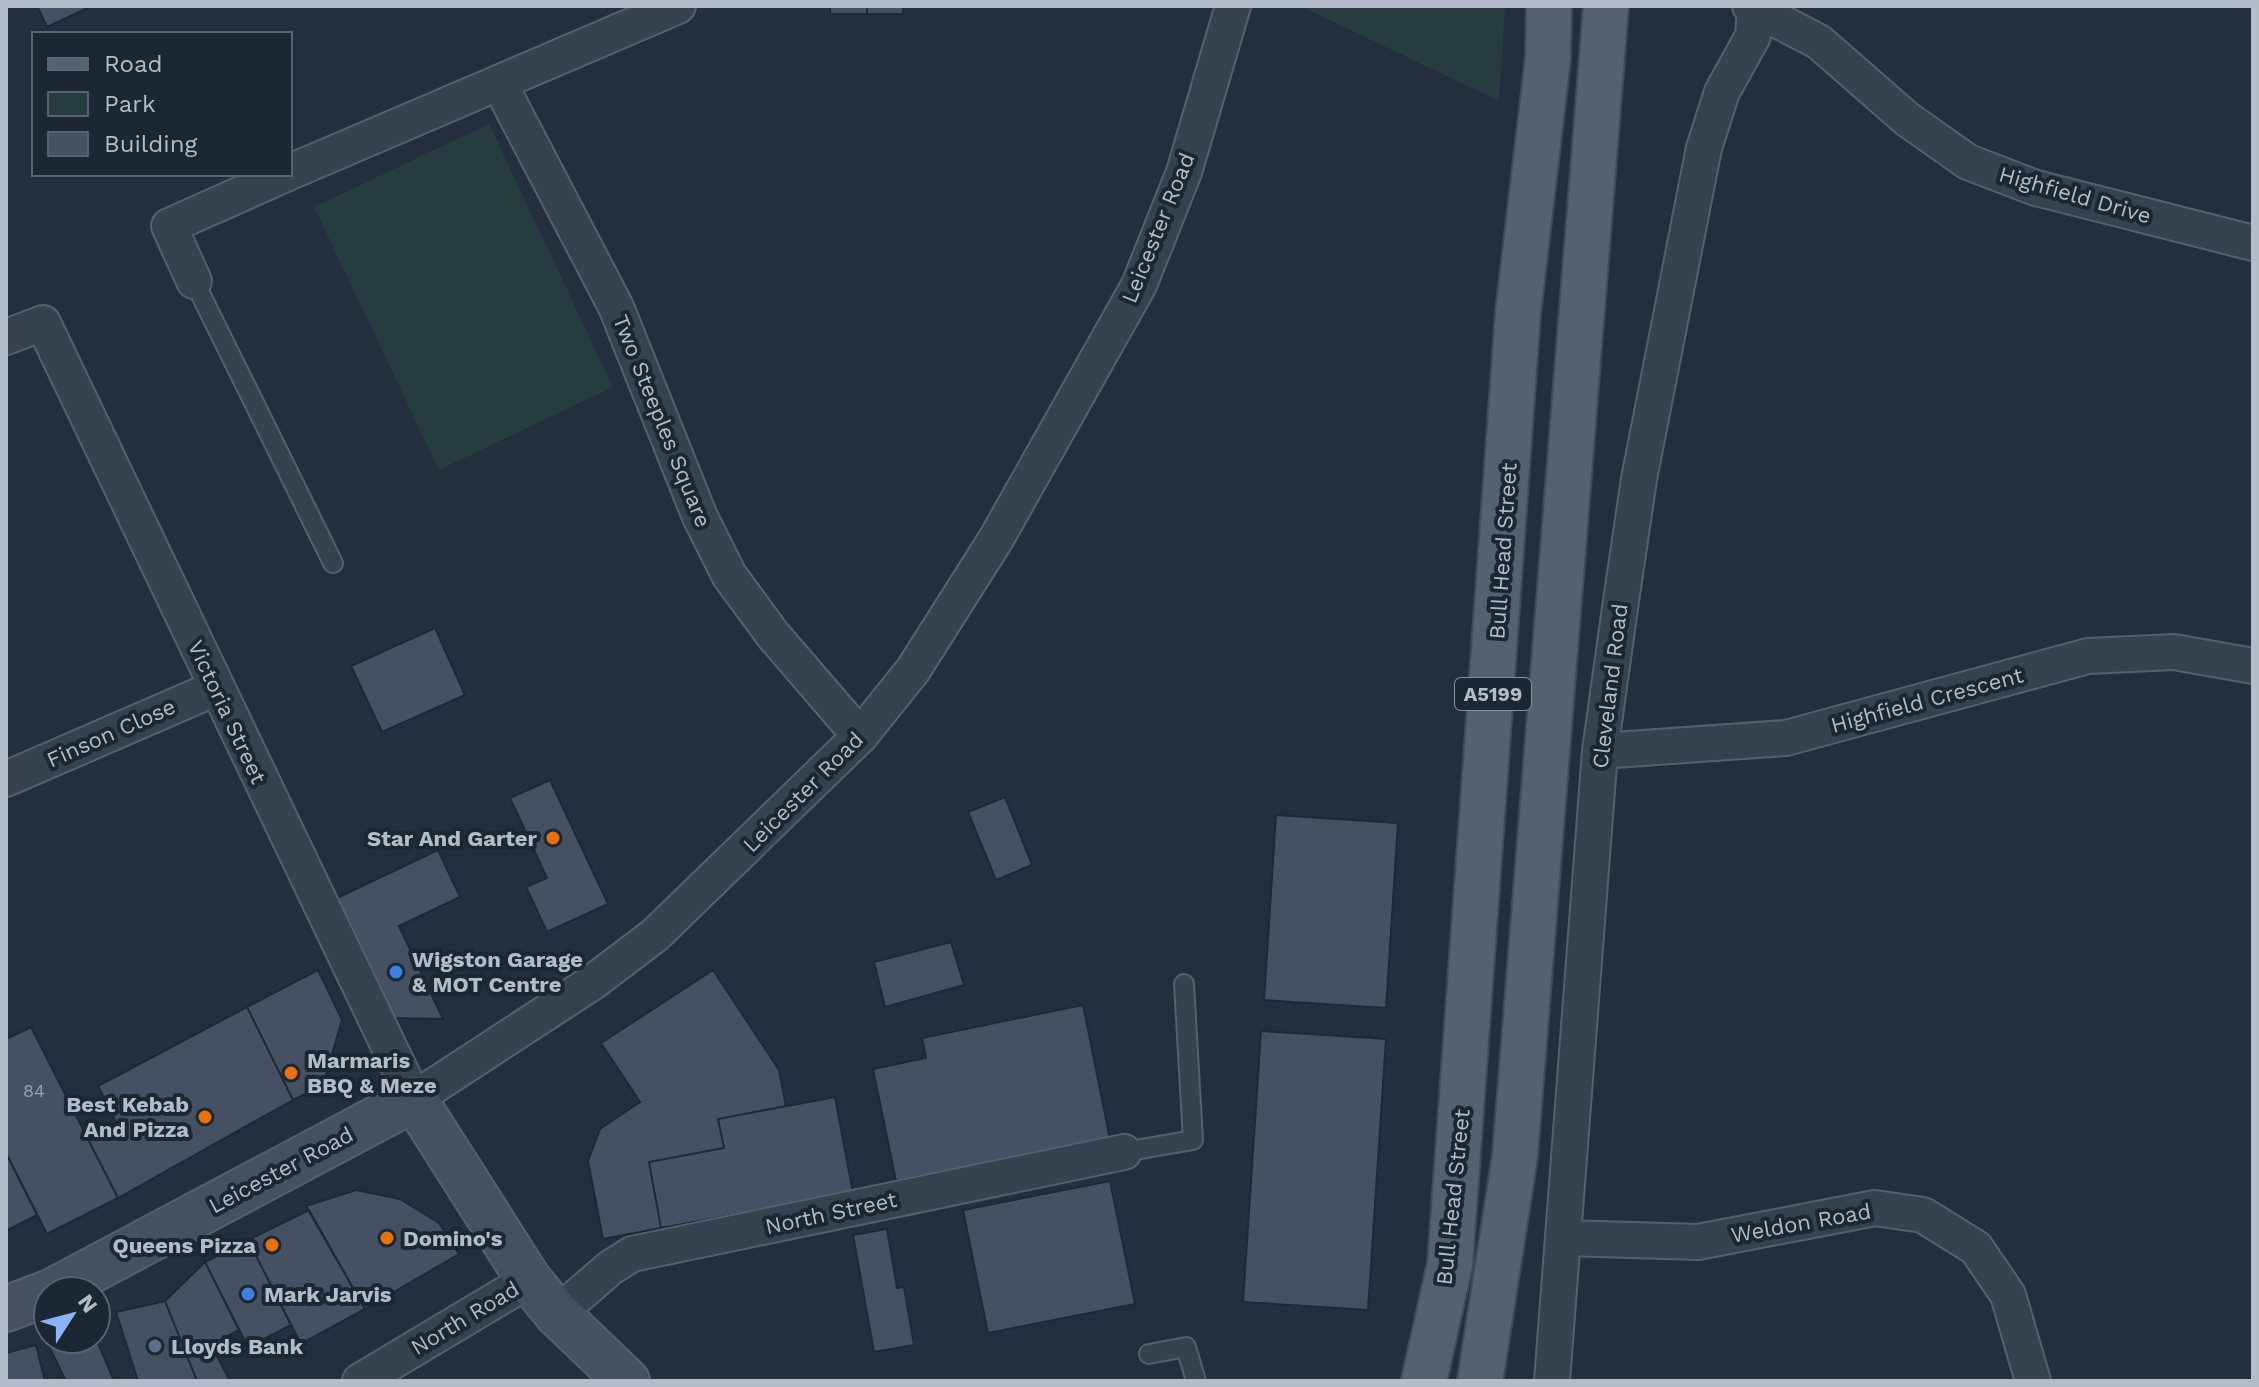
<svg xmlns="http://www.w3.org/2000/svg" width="2259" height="1387" font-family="'Work Sans',sans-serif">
<rect width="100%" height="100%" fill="#242f3e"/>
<path fill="#263c3f" d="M 1300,6 L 1505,6 L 1499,101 Z
M 489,124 L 613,387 L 439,470 L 314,207 Z"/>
<path fill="#455162" stroke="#1f2835" stroke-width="2" d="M 37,6 L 92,6 L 47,27 Z
M 830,6 L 867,6 L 867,14 L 830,14 Z
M 867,6 L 903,6 L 903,14 L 867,14 Z
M 435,628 L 465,695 L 382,732 L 351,666 Z
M 550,780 L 608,904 L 547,932 L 526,887 L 547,878 L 510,798 Z
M 1005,797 L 1032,865 L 996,880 L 968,812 Z
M 1276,815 L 1398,823 L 1386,1008 L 1264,1000 Z
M 438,850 L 460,897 L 399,926 L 443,1019 L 393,1018 L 337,898 Z
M 951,942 L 964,985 L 885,1007 L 874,962 Z
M 318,970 L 342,1020 L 323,1085 L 293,1100 L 247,1007 Z
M 713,970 L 779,1070 L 786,1106 L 718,1119 L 724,1148 L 649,1162 L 661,1228 L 603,1239 L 588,1161 L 600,1129 L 640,1102 L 601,1043 Z
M 1083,1005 L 1110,1139 L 896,1181 L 873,1069 L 926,1058 L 922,1038 Z
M 247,1007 L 293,1100 L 118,1198 L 89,1141 L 118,1126 L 98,1086 Z
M 31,1027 L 118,1198 L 47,1234 L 6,1153 L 6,1039 Z
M 1261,1031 L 1386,1039 L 1368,1310 L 1243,1302 Z
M 835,1097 L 853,1193 L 661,1228 L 649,1162 L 724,1148 L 718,1119 Z
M 6,1153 L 37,1215 L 6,1231 Z
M 1110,1181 L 1135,1304 L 988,1333 L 963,1210 Z
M 356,1190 L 400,1199 L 439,1223 L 459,1254 L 365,1309 L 306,1206 Z
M 309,1210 L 365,1309 L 301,1344 L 248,1240 Z
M 887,1229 L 897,1288 L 904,1287 L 914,1345 L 874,1352 L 853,1235 Z
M 248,1240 L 291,1325 L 248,1347 L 205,1262 Z
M 205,1262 L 239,1330 L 211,1345 L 230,1381 L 197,1381 L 165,1301 Z
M 165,1301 L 197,1381 L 138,1381 L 116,1312 Z
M 48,1335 L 48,1339 L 96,1338 L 114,1381 L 66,1381 L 44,1336 Z
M 36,1345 L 45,1381 L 6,1381 L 6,1353 Z"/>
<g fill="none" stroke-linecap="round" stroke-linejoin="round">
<g stroke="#565f6c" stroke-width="22">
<path id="lane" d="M 194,281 L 333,563
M 1124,1152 L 1193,1140 L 1184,984
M 1149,1354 L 1186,1347 L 1196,1381"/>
</g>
<g stroke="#565f6c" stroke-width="38">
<path id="street" d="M 1750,6 L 1819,42 L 1907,119 L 1968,162 L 2036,188 L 2253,243
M 499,83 L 616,307 L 700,517 L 729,575 L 773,635 L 860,736
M 290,172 L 678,6
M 194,281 L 169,226 L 286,174
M 6,337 L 43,323 L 414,1099 L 593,982 L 655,935 L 860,736 L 913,670 L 996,539 L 1139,285 L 1184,172 L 1233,6
M 1600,751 L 1786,738 L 2088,656 L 2174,652 L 2253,666
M 6,779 L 216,688
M 1565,1238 L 1698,1242 L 1875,1208 L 1923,1215 L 1976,1248 L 2008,1295 L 2033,1381
M 557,1314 L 610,1268 L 632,1254 L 1124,1152
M 360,1381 L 529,1280
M 1552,1381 L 1600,751 L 1621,601 L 1639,479 L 1704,148 L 1722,92 L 1753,36 L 1755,6"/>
</g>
<g stroke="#565f6c" stroke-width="48">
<path id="secondary" d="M 53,1291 L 414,1099 L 529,1280 L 557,1314 L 627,1381
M 6,1309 L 48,1293"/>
</g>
<g stroke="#414a57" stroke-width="48">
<path id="primary" d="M 1424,1381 L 1450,1264 L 1518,313 L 1548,58 L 1549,6
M 1480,1381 L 1515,1156 L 1606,6"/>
</g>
<use href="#lane" stroke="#38414e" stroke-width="18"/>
<use href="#street" stroke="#38414e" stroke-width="34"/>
<use href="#secondary" stroke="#465061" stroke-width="44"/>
<use href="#primary" stroke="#56606e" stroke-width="44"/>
</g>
<g fill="#e8710a" stroke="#1d2633" stroke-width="3">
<circle cx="553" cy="838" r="8"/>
<circle cx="291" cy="1073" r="8"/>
<circle cx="205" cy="1117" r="8"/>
<circle cx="387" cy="1238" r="8"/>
<circle cx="272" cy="1245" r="8"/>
</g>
<g fill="#3f7fe0" stroke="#1d2633" stroke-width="3">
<circle cx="396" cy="972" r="8"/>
<circle cx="248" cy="1294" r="8"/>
</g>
<circle fill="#5c6f8a" stroke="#1d2633" stroke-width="3" cx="155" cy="1346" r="8"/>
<g text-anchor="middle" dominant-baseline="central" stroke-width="8" stroke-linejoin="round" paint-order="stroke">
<g font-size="18" fill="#98a1af">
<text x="34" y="1090">84</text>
</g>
<rect fill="#1d2633" stroke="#878f9c" stroke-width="2" x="1455" y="678" width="76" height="32" rx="6"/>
<g font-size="20" font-weight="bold" fill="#b4bcc9">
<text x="1493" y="694">A5199</text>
</g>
<g font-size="22" fill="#b4bcc9" stroke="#1d2633">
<text transform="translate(2075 195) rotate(16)">Highfield Drive</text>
<text transform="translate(1158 228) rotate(-68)">Leicester Road</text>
<text transform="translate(662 421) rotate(68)">Two Steeples Square</text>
<text transform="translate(1503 551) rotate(-86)">Bull Head Street</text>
<text transform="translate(1610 686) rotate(-83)">Cleveland Road</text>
<text transform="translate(1927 700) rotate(-15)">Highfield Crescent</text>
<text transform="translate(227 712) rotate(65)">Victoria Street</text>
<text transform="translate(111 733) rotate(-24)">Finson Close</text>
<text transform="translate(803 792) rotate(-45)">Leicester Road</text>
<text transform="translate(281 1170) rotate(-28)">Leicester Road</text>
<text transform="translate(1453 1197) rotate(-84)">Bull Head Street</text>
<text transform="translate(831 1213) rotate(-12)">North Street</text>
<text transform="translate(1801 1223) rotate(-10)">Weldon Road</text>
<text transform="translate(465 1318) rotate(-31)">North Road</text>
</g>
<g font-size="22" font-weight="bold" fill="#b4bcc9" stroke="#1d2633" text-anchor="start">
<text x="537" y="838" text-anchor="end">Star And Garter</text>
<text x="412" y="959">Wigston Garage<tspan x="412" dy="25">&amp; MOT Centre</tspan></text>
<text x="307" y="1060">Marmaris<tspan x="307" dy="25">BBQ &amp; Meze</tspan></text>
<text x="189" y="1104" text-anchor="end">Best Kebab<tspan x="189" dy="25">And Pizza</tspan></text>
<text x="403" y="1238">Domino's</text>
<text x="256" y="1245" text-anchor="end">Queens Pizza</text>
<text x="264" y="1294">Mark Jarvis</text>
<text x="171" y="1346">Lloyds Bank</text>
</g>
</g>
<rect width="2259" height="1387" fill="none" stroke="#b4bcc9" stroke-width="16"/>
<rect x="32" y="32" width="260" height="144" fill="#1d2633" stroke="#59626f" stroke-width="2"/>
<rect x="48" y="58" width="40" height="12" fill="#56606e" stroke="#59626f" stroke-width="2"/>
<text x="104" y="72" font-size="24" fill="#b4bcc9">Road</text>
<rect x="48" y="92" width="40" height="24" fill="#263c3f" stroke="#59626f" stroke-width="2"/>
<text x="104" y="112" font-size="24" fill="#b4bcc9">Park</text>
<rect x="48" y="132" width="40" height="24" fill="#455162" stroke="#59626f" stroke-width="2"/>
<text x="104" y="152" font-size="24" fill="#b4bcc9">Building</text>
<g transform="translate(72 1315) rotate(54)"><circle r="38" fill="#1d2633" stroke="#59626f" stroke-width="2"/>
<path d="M0-6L14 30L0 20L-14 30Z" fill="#8ab4f8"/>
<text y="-12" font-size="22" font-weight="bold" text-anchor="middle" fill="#b4bcc9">N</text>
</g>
</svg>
